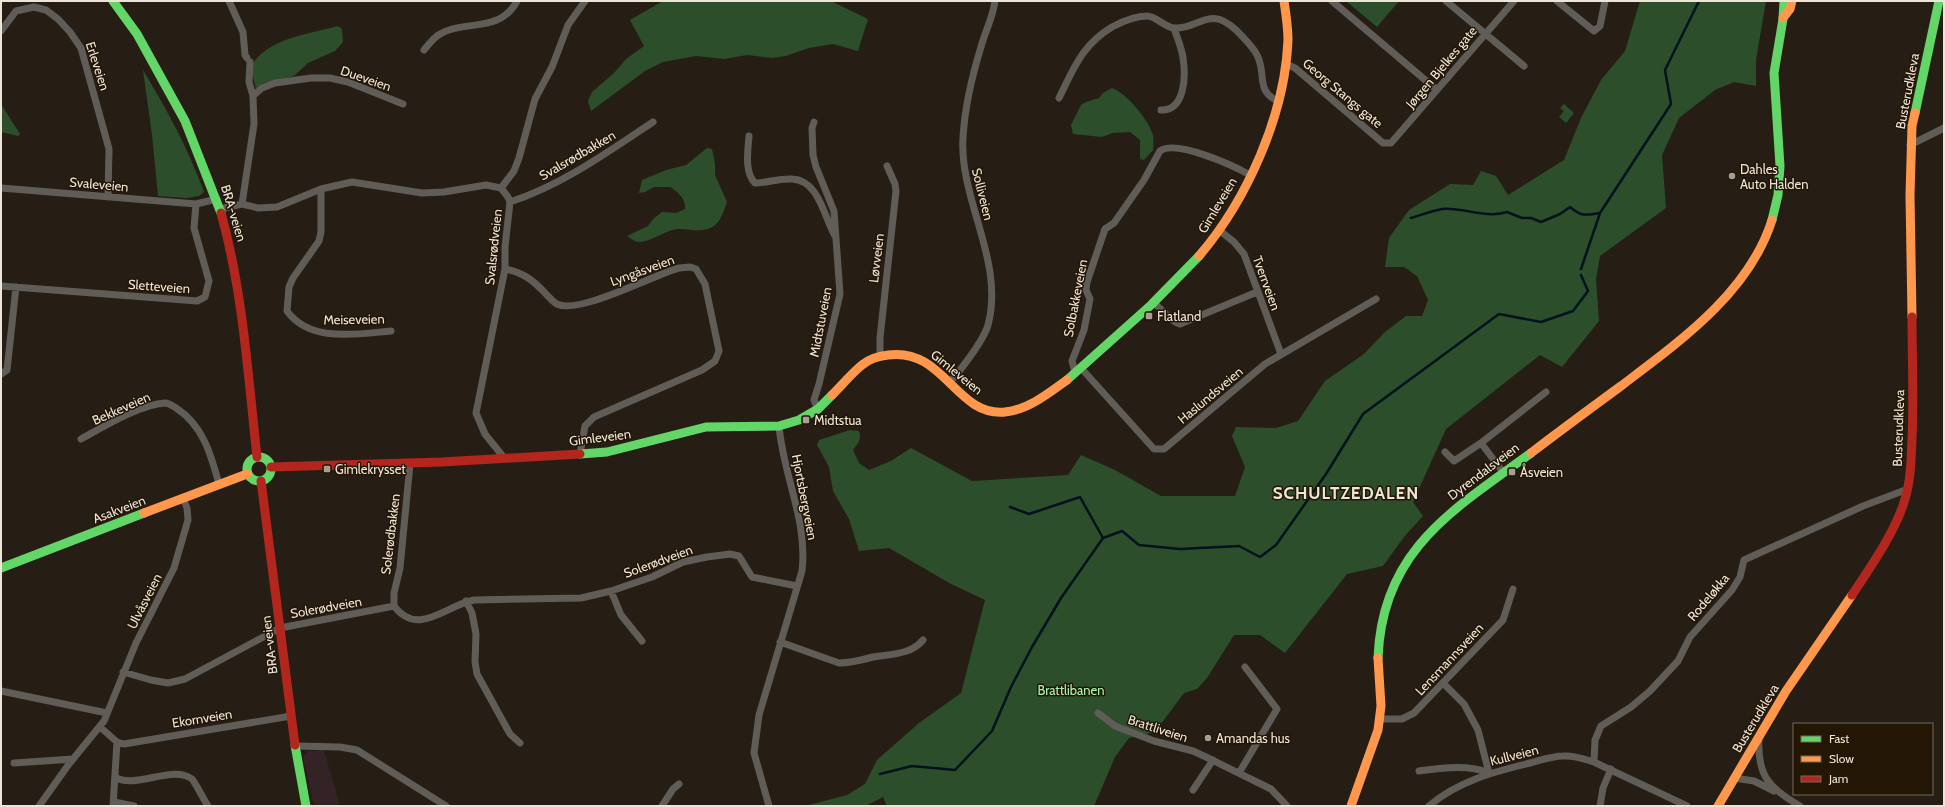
<svg xmlns="http://www.w3.org/2000/svg" width="1945" height="807" font-family="Cabin,sans-serif">
<rect width="100%" height="100%" fill="#261e14"/>
<path fill="#342226" d="M 324,750 L 340,806 L 314,806 L 303,757 L 309,751 Z"/>
<path fill="#2c4e2a" d="M 663,1 L 831,1 L 868,19 L 858,51 L 833,44 L 809,48 L 786,56 L 772,58 L 747,55 L 724,59 L 696,56 L 663,62 L 645,71 L 591,111 L 588,101 L 592,92 L 614,73 L 626,59 L 644,46 L 630,20 Z
M 1346,1 L 1399,1 L 1377,27 Z
M 1640,1 L 1766,1 L 1756,60 L 1756,86 L 1734,82 L 1715,90 L 1679,118 L 1662,155 L 1666,208 L 1600,256 L 1596,279 L 1599,321 L 1562,367 L 1540,355 L 1446,429 L 1413,502 L 1423,516 L 1404,537 L 1383,566 L 1347,574 L 1285,653 L 1260,635 L 1234,635 L 1207,678 L 1197,689 L 1184,693 L 1155,732 L 1129,738 L 1115,757 L 1094,806 L 887,806 L 883,797 L 866,806 L 805,806 L 847,795 L 865,784 L 877,760 L 919,723 L 961,693 L 985,600 L 951,584 L 889,548 L 859,551 L 849,519 L 833,491 L 829,467 L 817,445 L 819,440 L 850,430 L 859,431 C 862,440 858,443 853,450 L 859,463 L 869,470 L 891,461 L 911,448 L 972,481 L 1068,475 L 1081,455 L 1115,470 L 1161,496 L 1235,496 L 1245,467 L 1232,436 L 1236,427 L 1276,428 L 1298,421 L 1325,381 L 1364,354 L 1385,332 L 1406,316 L 1422,316 L 1428,300 L 1417,276 L 1404,267 L 1385,267 L 1389,238 L 1409,210 L 1450,184 L 1473,185 L 1481,171 L 1496,176 L 1508,195 L 1564,160 L 1581,118 L 1601,80 L 1625,51 Z
M 338,26 L 342,29 L 343,42 L 335,51 L 308,63 L 294,76 L 264,83 L 256,89 L 252,73 L 253,63 C 272,37 310,34 338,26 Z
M 143,70 C 167,110 188,148 204,192 L 199,196 L 186,198 L 158,196 L 152,135 Z
M 1112,88 C 1126,93 1149,120 1153,135 C 1154,140 1153,145 1153,150 L 1144,160 L 1140,159 L 1140,140 L 1130,132 L 1113,133 L 1102,137 L 1073,134 L 1071,125 L 1081,105 L 1086,102 L 1099,98 L 1103,93 Z
M 1,104 L 20,134 L 18,136 L 1,132 Z
M 1564,104 L 1574,113 L 1566,123 L 1559,117 L 1564,111 L 1560,108 Z
M 707,148 L 712,149 L 715,163 L 715,175 L 727,202 C 724,210 721,221 714,226 C 703,234 689,228 677,229 C 665,231 653,240 641,242 C 635,242 631,239 627,236 L 648,226 L 654,218 L 662,212 L 676,213 L 685,209 C 686,199 678,192 670,187 L 654,187 L 645,192 L 639,193 L 642,180 L 666,170 L 686,165 Z"/>
<g fill="none" stroke-linecap="round" stroke-linejoin="round">
<path stroke="#03121e" stroke-width="2.5" d="M 1411,218 C 1421,215 1431,211 1442,209 C 1463,207 1486,219 1507,212 L 1522,218 L 1531,218 L 1541,222 L 1560,214 L 1570,207 C 1582,217 1585,215 1600,213
M 1581,269 L 1600,213 L 1671,104 L 1665,70 L 1699,1
M 1010,507 L 1029,514 L 1080,497 L 1103,538 L 1122,531 L 1139,545 L 1180,549 L 1239,546 L 1260,557 L 1276,545 L 1326,474 L 1363,414 L 1499,314 L 1541,322 L 1573,311 L 1588,291 L 1581,275
M 880,774 L 912,766 L 955,770 L 992,731 L 1011,687 L 1032,647 L 1061,598 L 1103,538"/>
<path stroke="#605c58" stroke-width="7" d="M 229,1 L 243,32 L 245,55 L 247,58
M 1332,1 L 1437,90
M 1446,1 L 1524,66
M 1557,1 L 1594,31 L 1600,26 L 1605,1
M 1,31 L 16,11 L 34,7 L 46,10 L 58,19 L 70,32 L 81,48 L 109,149 L 108,197
M 424,50 C 428,45 432,40 437,36 C 463,18 499,35 517,1
M 1286,64 L 1295,68 L 1383,143 L 1391,143 L 1514,1
M 253,96 L 262,88 L 275,83 L 311,78 L 330,78 L 348,82 L 403,104
M 1059,98 C 1074,68 1082,45 1112,27 C 1123,21 1134,16 1147,16 C 1156,16 1164,27 1174,28 C 1198,30 1209,4 1236,30 C 1243,37 1253,47 1257,55 C 1267,74 1255,91 1278,101
M 1161,110 C 1185,111 1186,76 1183,58 C 1182,48 1177,38 1174,28
M 814,122 L 812,128 L 813,155 L 816,167 L 834,211 L 840,294 L 819,384 L 814,400 L 818,409
M 749,136 C 748,150 744,172 755,183 C 767,183 779,178 792,179 C 819,180 824,217 835,236
M 1910,145 L 1944,128
M 1,188 L 196,204
M 321,189 L 321,232 L 319,241 L 293,278 L 289,287 L 287,311 C 310,343 357,334 391,331
M 510,202 C 562,185 608,152 653,122
M 242,204 L 254,124 L 253,96 L 249,82 L 250,62
M 220,209 L 242,204 L 258,208 L 277,207 L 321,189 L 352,182 L 422,193 L 444,192 L 486,185 L 501,188
M 1219,230 L 1234,242 L 1244,254 L 1281,354
M 505,269 C 523,272 534,281 546,294 C 549,297 553,302 557,304 C 579,315 653,275 679,268 L 690,267 L 696,269 L 705,284 L 719,351 L 715,361 L 702,370 L 594,417 L 585,426 L 580,454
M 1,286 L 197,301 L 205,297 L 209,281 L 194,228 L 196,204 L 217,199
M 1154,303 L 1175,322 L 1180,324 L 1257,292
M 880,356 L 880,338 L 896,191 L 895,184 L 887,166
M 1081,368 L 1154,449 L 1164,449 L 1265,364 L 1376,299
M 1075,372 L 1072,361 L 1084,330 L 1090,299 L 1086,290 L 1087,282 L 1105,229 L 1114,223 L 1144,180 L 1160,151 C 1176,139 1234,166 1250,175
M 1,374 L 7,370 L 16,287
M 949,383 C 960,371 984,340 988,325 C 1005,261 959,200 963,137 C 965,106 972,76 981,47 C 985,32 993,17 995,1
M 81,439 C 103,427 141,404 165,403 C 169,403 173,406 176,408 C 203,425 211,455 219,484
M 1445,452 L 1454,461 L 1481,443
M 505,459 L 485,434 L 476,413 L 505,269 L 505,247 L 510,202 L 508,197 L 501,188 L 514,171 L 519,158 L 535,99 L 552,67 L 568,25 L 585,1
M 1503,472 L 1481,443 L 1546,392
M 611,591 L 621,615 L 642,641
M 466,601 L 472,613 L 476,634 L 475,662 L 477,674 L 510,734 L 520,743
M 394,606 L 394,593 L 400,568 L 410,464
M 780,642 L 839,663 C 851,663 862,660 873,657 C 890,654 911,655 923,640
M 123,672 L 151,680 L 168,683 L 185,679 L 280,628 L 394,606 C 418,638 446,605 474,600 L 581,598 L 611,591 L 652,577 L 683,562 L 707,557 L 730,554 L 739,556 L 752,577 L 797,586
M 1443,683 L 1464,704 L 1478,730 L 1489,773
M 1,691 L 107,713
M 1098,713 L 1115,726 L 1154,741 L 1193,751 L 1206,757 L 1271,789 L 1287,806
M 1380,719 L 1402,719 L 1414,713 L 1503,620 L 1513,589
M 100,727 L 117,742 L 124,744 L 291,716
M 1759,738 C 1757,776 1769,788 1800,806
M 296,746 L 340,747 L 357,750 L 446,806
M 1594,762 L 1595,740 L 1601,726 L 1631,707 L 1650,691 L 1678,661 L 1690,637 L 1732,590 L 1740,577 L 1744,560 L 1863,506 L 1908,489
M 14,763 L 73,759
M 1419,771 C 1442,768 1468,764 1489,773
M 1239,773 L 1277,709 L 1245,667
M 115,777 C 135,790 173,764 192,779 C 195,782 204,800 208,806
M 1734,778 L 1754,781 L 1774,791
M 1193,790 L 1213,760
M 114,802 L 134,806
M 39,806 L 69,764 L 104,721 L 136,643 L 174,568 L 188,520 L 187,508 L 183,498
M 113,806 L 117,742
M 662,806 L 673,789 L 679,784
M 769,806 L 754,753 L 759,715 L 802,571 C 808,521 783,475 779,426
M 1429,806 C 1458,781 1494,772 1530,763 C 1541,760 1553,756 1563,756 C 1574,755 1584,759 1594,762 L 1687,806
M 1600,806 L 1603,788 L 1611,769"/>
<path stroke="#63d668" stroke-width="9" d="M 113,1 L 137,34 L 185,121 L 221,213
M 1915,113 L 1939,1
M 1772,220 L 1778,195 L 1780,166 L 1774,73 L 1783,19 L 1784,1
M 1067,380 L 1151,305 L 1199,256
M 580,454 L 607,452 L 706,427 L 779,426 L 799,420 L 818,409 L 832,395
M247 469a12 12 0 1 1 24 0a12 12 0 1 1-24 0Z
M 1,568 L 144,513
M 1378,658 C 1382,550 1453,510 1531,453
M 295,745 L 306,806"/>
<path stroke="#ff974d" stroke-width="9" d="M 1783,18 L 1790,9 L 1792,1
M 1199,256 C 1247,200 1285,115 1288,40 C 1288,27 1286,14 1284,1
M 1912,317 L 1910,195 L 1912,126 L 1915,113
M 832,395 C 842,385 852,373 862,365 C 869,359 879,356 888,355 C 944,347 956,417 1005,412 C 1028,410 1049,393 1067,380
M 1531,453 C 1561,430 1591,408 1621,386 C 1679,342 1749,293 1772,220
M 144,513 L 247,474
M 1351,806 L 1378,730 L 1381,706 L 1378,658
M 1718,806 L 1786,691 L 1852,595"/>
<path stroke="#b3261e" stroke-width="9" d="M 221,213 C 243,292 248,375 257,457
M 271,467 L 442,462 L 580,454
M 261,481 L 295,745
M 1852,595 C 1870,568 1896,531 1905,499 C 1911,480 1911,459 1912,439 C 1914,398 1912,357 1912,317"/>
</g>
<g fill="#a89f94" stroke="#231604" stroke-width="1.5">
<circle cx="1732" cy="176" r="4"/>
<rect x="1145" y="312" width="8" height="8" rx="2"/>
<rect x="802" y="416" width="8" height="8" rx="2"/>
<rect x="323" y="465" width="8" height="8" rx="2"/>
<rect x="1508" y="468" width="8" height="8" rx="2"/>
<circle cx="1208" cy="738" r="4"/>
</g>
<g text-anchor="middle" dominant-baseline="central" stroke-width="3" stroke-linejoin="round" paint-order="stroke">
<g font-size="13" fill="#eee5d9" stroke="#231604">
<text transform="translate(98 66) rotate(72)">Erleveien</text>
<text transform="translate(1441 67) rotate(-50)">Jørgen Bjelkes gate</text>
<text transform="translate(366 78) rotate(19)">Dueveien</text>
<text transform="translate(1907 91) rotate(-79)">Busterudkleva</text>
<text transform="translate(1343 93) rotate(40)">Georg Stangs gate</text>
<text transform="translate(577 155) rotate(-30)">Svalsrødbakken</text>
<text transform="translate(99 184) rotate(5)">Svaleveien</text>
<text transform="translate(983 194) rotate(76)">Solliveien</text>
<text transform="translate(1217 205) rotate(-59)">Gimleveien</text>
<text transform="translate(234 213) rotate(73)">BRA-veien</text>
<text transform="translate(493 247) rotate(-84)">Svalsrødveien</text>
<text transform="translate(876 258) rotate(-83)">Løvveien</text>
<text transform="translate(642 270) rotate(-20)">Lyngåsveien</text>
<text transform="translate(1267 283) rotate(70)">Tverrveien</text>
<text transform="translate(159 286) rotate(4)">Sletteveien</text>
<text transform="translate(1075 298) rotate(-79)">Solbakkeveien</text>
<text transform="translate(354 319) rotate(-1)">Meiseveien</text>
<text transform="translate(820 322) rotate(-79)">Midtstuveien</text>
<text transform="translate(957 372) rotate(39)">Gimleveien</text>
<text transform="translate(1210 395) rotate(-40)">Haslundsveien</text>
<text transform="translate(121 408) rotate(-24)">Bekkeveien</text>
<text transform="translate(1898 428) rotate(-88)">Busterudkleva</text>
<text transform="translate(600 437) rotate(-7)">Gimleveien</text>
<text transform="translate(1483 471) rotate(-37)">Dyrendalsveien</text>
<text transform="translate(805 497) rotate(79)">Hjortsbergveien</text>
<text transform="translate(119 509) rotate(-21)">Asakveien</text>
<text transform="translate(390 534) rotate(-83)">Solerødbakken</text>
<text transform="translate(658 561) rotate(-20)">Solerødveien</text>
<text transform="translate(1708 597) rotate(-50)">Rodeløkka</text>
<text transform="translate(144 601) rotate(-63)">Ulvåsveien</text>
<text transform="translate(326 607) rotate(-10)">Solerødveien</text>
<text transform="translate(269 645) rotate(-97)">BRA-veien</text>
<text transform="translate(1449 659) rotate(-47)">Lensmannsveien</text>
<text transform="translate(202 718) rotate(-9)">Ekornveien</text>
<text transform="translate(1755 718) rotate(-59)">Busterudkleva</text>
<text transform="translate(1158 728) rotate(18)">Brattliveien</text>
<text transform="translate(1514 755) rotate(-14)">Kullveien</text>
</g>
<g font-size="13" fill="#eee5d9" stroke="#231604" text-anchor="start">
<text x="1740" y="169">Dahles<tspan x="1740" dy="15">Auto Halden</tspan></text>
<text x="1157" y="316">Flatland</text>
<text x="814" y="420">Midtstua</text>
<text x="335" y="469">Gimlekrysset</text>
<text x="1520" y="472">Åsveien</text>
<text x="1216" y="738">Amandas hus</text>
</g>
<g font-size="13" fill="#aaf7aa" stroke="#231604">
<text x="1071" y="690">Brattlibanen</text>
</g>
<g font-size="17" font-weight="bold" letter-spacing="1" fill="#eee5d9" stroke="#231604">
<text x="1346" y="493">SCHULTZEDALEN</text>
</g>
</g>
<rect width="1945" height="807" fill="none" stroke="#eee5d9" stroke-width="4"/>
<rect x="1793" y="723" width="140" height="72" fill="#231604" stroke="#746959"/>
<rect x="1801" y="736" width="20" height="6" fill="#63d668" stroke="#746959"/>
<text x="1829" y="743" font-size="12" fill="#eee5d9">Fast</text>
<rect x="1801" y="756" width="20" height="6" fill="#ff974d" stroke="#746959"/>
<text x="1829" y="763" font-size="12" fill="#eee5d9">Slow</text>
<rect x="1801" y="776" width="20" height="6" fill="#b3261e" stroke="#746959"/>
<text x="1829" y="783" font-size="12" fill="#eee5d9">Jam</text>
</svg>
